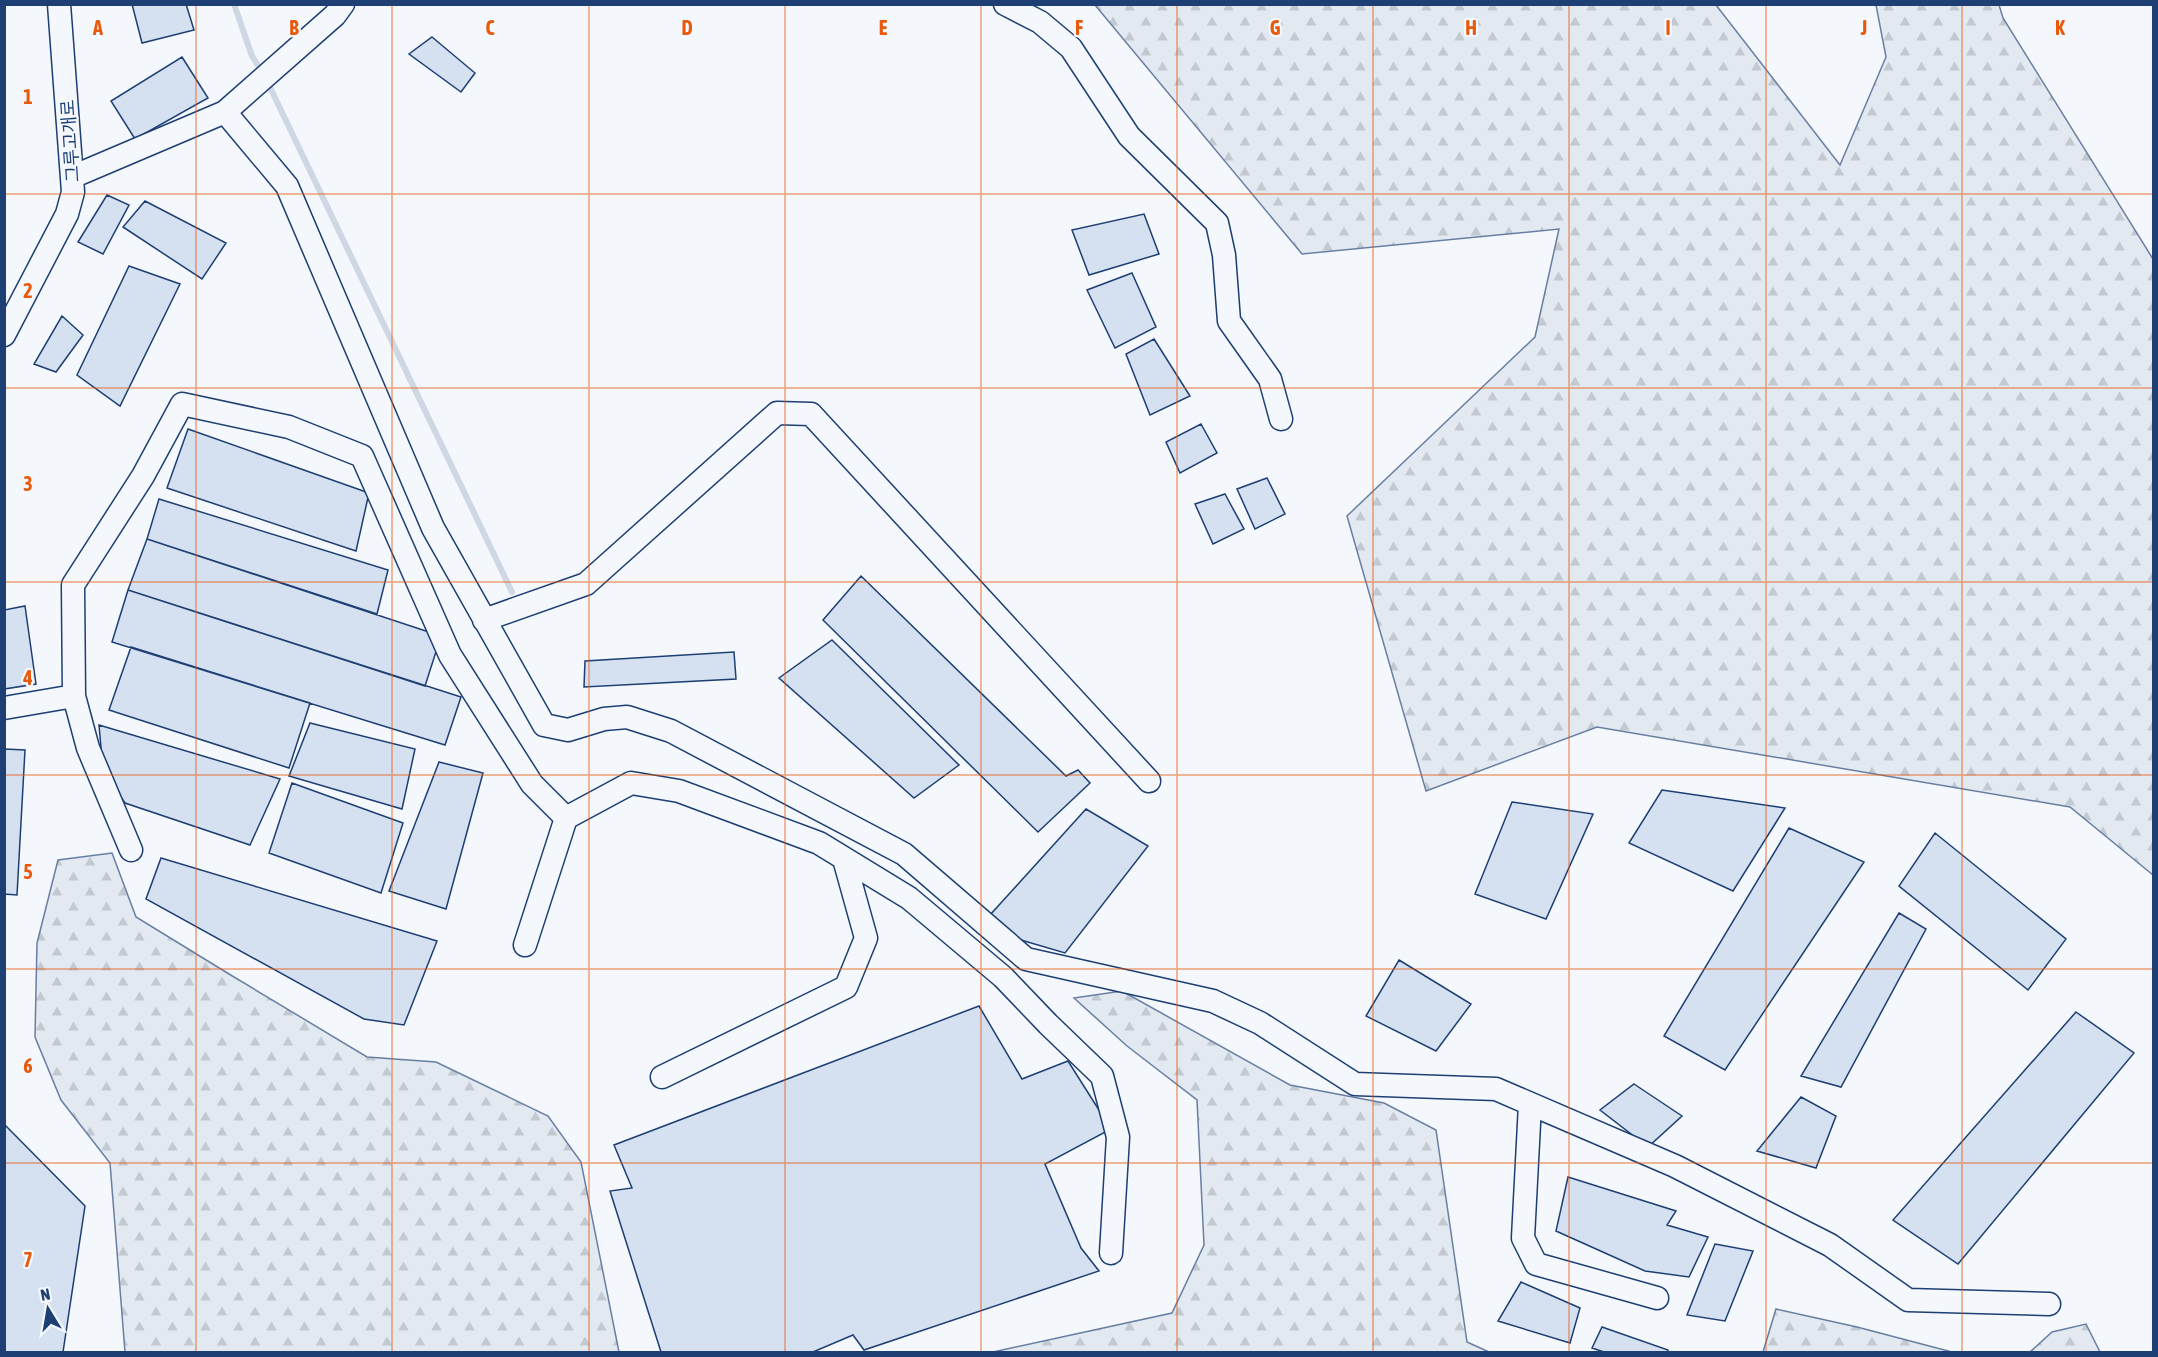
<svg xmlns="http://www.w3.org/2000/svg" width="2158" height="1357" font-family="'Asap Condensed','Noto Sans KR',sans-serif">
<defs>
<pattern id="forest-firs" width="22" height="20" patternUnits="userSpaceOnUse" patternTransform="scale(1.5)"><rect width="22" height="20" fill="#e3e9f0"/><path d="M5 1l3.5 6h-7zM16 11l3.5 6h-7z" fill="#c2c9d1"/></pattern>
</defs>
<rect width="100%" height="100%" fill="#f4f7fb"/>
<path fill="url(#forest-firs)" stroke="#687fa3" stroke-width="1.5" d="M 1095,5 L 1716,5 L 1840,165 L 1886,57 L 1876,5 L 1999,5 L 2003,18 L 2153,259 L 2153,875 L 2070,807 L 1597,727 L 1426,791 L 1347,516 L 1535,337 L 1559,229 L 1302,254 Z
M 112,853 L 136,917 L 229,974 L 367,1057 L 436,1062 L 548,1116 L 581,1162 L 619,1352 L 125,1352 L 110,1163 L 61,1100 L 35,1037 L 37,943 L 58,860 Z
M 1122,991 L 1290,1085 L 1384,1103 L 1436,1130 L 1467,1342 L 1489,1352 L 993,1352 L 1172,1313 L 1204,1245 L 1197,1100 L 1127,1046 L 1074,998 Z
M 1776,1309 L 1857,1327 L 1952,1352 L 1763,1352 Z
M 2086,1324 L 2100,1352 L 2030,1352 L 2052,1332 Z"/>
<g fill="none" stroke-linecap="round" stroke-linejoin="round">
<path stroke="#cfd7e4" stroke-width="6" d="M 234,4 L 252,56 L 262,72
M 267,81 L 512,592"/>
</g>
<path fill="#d5e0f0" stroke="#1d3f73" stroke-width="1.5" d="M 132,4 L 186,4 L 194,30 L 142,43 Z
M 432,37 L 475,73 L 461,92 L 409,54 Z
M 182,57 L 208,98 L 135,139 L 111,101 Z
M 107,195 L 129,205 L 103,254 L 78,242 Z
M 145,201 L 226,243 L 202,279 L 123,227 Z
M 1144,214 L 1159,254 L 1089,275 L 1072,230 Z
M 129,266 L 180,284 L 120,406 L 77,375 Z
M 1132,273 L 1156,327 L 1115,348 L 1087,290 Z
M 62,316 L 83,335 L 56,372 L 34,364 Z
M 1154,339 L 1190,396 L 1150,415 L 1126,354 Z
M 1201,424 L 1217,453 L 1180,473 L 1166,442 Z
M 188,429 L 369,493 L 356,551 L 167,488 Z
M 1267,478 L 1285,514 L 1255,529 L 1237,489 Z
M 1225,494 L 1244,529 L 1213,544 L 1195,504 Z
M 159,499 L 388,570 L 377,614 L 147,539 Z
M 147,539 L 441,636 L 425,686 L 128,590 Z
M 861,576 L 1066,776 L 1078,770 L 1090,783 L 1038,832 L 823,620 Z
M 128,590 L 461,697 L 445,745 L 112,642 Z
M 25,606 L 36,684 L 4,689 L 4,610 Z
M 832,640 L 959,765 L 914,798 L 779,678 Z
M 131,647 L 310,703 L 289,768 L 109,710 Z
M 734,652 L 736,679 L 584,687 L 585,661 Z
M 310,723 L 415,749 L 402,809 L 289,776 Z
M 99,725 L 280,779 L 250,845 L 125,803 L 103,770 Z
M 4,749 L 25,750 L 17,895 L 4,894 Z
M 439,762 L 483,773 L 446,909 L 389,891 Z
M 292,783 L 403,823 L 381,893 L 269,853 Z
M 1662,790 L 1785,808 L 1733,891 L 1629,843 Z
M 1512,802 L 1593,814 L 1546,919 L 1475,894 Z
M 1086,809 L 1148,846 L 1065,953 L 1021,940 L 990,915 Z
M 1789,828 L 1864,862 L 1725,1070 L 1664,1036 Z
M 1935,833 L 2066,939 L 2028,990 L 1899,886 Z
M 161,858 L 437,941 L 404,1025 L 364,1019 L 146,899 Z
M 1899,913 L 1926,929 L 1841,1087 L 1801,1076 Z
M 1399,960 L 1471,1004 L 1436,1051 L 1366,1016 Z
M 979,1006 L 1022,1079 L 1068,1061 L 1111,1129 L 1045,1164 L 1081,1248 L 1099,1271 L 864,1350 L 853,1335 L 813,1352 L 661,1352 L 610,1191 L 632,1188 L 614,1145 Z
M 2076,1012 L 2134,1053 L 1958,1264 L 1893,1220 Z
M 1634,1084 L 1682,1116 L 1648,1147 L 1600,1110 Z
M 1801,1097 L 1836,1116 L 1816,1168 L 1757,1151 Z
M 4,1124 L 85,1206 L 63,1352 L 4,1352 Z
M 1568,1177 L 1676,1211 L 1667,1225 L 1708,1237 L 1689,1277 L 1645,1271 L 1556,1231 Z
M 1715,1244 L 1753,1251 L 1725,1321 L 1687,1315 Z
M 1521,1282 L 1580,1308 L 1570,1343 L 1498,1321 Z
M 1602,1327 L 1668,1350 L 1668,1352 L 1604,1352 L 1592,1348 Z"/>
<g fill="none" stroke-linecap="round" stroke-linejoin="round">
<g stroke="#1d3f73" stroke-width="25">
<path id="minor" d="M 1005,4 L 1040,22 L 1071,48 L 1129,136 L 1217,223 L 1224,255 L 1229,321 L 1270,379 L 1281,419
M 225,112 L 287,186 L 433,528 L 544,725 L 568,730 L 604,719 L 627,717 L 671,731 L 904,854 L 1026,959 L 1213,1001 L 1260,1023 L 1355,1084 L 1496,1089 L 1675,1166 L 1830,1245 L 1908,1300 L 2049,1304
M 72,177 L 225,112 L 335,15 L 343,4
M 4,335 L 67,214 L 73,192 L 59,4
M 484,620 L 586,584 L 777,413 L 811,414 L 1149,781
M 74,696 L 88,748 L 131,850
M 4,708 L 74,696 L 73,585 L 143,476 L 182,404 L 289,427 L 362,456 L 450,655 L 532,784 L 566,818 L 525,945
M 566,818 L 631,783 L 679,791 L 819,843 L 909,898 L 1003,977 L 1048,1024 L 1102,1076 L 1118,1137 L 1111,1253
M 662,1077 L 846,987 L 866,938 L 844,859
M 1530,1104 L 1523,1238 L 1536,1264 L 1657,1298"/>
</g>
<use href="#minor" stroke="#f4f7fb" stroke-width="22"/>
</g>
<path fill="none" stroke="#e8590c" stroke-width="1.5" stroke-opacity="0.55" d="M 196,4 L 196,1352M 392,4 L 392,1352M 589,4 L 589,1352M 785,4 L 785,1352M 981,4 L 981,1352M 1177,4 L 1177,1352M 1373,4 L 1373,1352M 1569,4 L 1569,1352M 1766,4 L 1766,1352M 1962,4 L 1962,1352M 4,194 L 2154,194M 4,388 L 2154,388M 4,582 L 2154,582M 4,775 L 2154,775M 4,969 L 2154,969M 4,1163 L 2154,1163"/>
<g text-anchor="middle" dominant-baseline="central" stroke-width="4.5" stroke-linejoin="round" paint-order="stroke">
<g font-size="18" fill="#1d3f73" stroke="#f4f7fb">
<text transform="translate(70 141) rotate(-94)">그루고개로</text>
</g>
</g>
<g font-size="20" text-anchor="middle" font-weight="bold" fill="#e8590c" stroke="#f4f7fb" stroke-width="4.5" stroke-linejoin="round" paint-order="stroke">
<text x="98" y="35">A</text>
<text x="294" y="35">B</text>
<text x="490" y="35">C</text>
<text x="687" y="35">D</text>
<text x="883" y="35">E</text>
<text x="1079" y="35">F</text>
<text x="1275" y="35">G</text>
<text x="1471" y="35">H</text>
<text x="1668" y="35">I</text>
<text x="1864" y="35">J</text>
<text x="2060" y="35">K</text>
<text x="28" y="104">1</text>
<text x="28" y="298">2</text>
<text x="28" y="491">3</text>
<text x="28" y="685">4</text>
<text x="28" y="879">5</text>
<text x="28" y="1073">6</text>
<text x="28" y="1267">7</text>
</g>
<rect width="2158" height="1357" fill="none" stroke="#1d3f73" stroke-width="12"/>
<g transform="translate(48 1309) rotate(349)" stroke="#f4f7fb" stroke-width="4.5" paint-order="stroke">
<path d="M0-4.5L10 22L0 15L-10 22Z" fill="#1d3f73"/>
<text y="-9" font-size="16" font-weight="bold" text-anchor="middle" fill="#1d3f73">N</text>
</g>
</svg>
